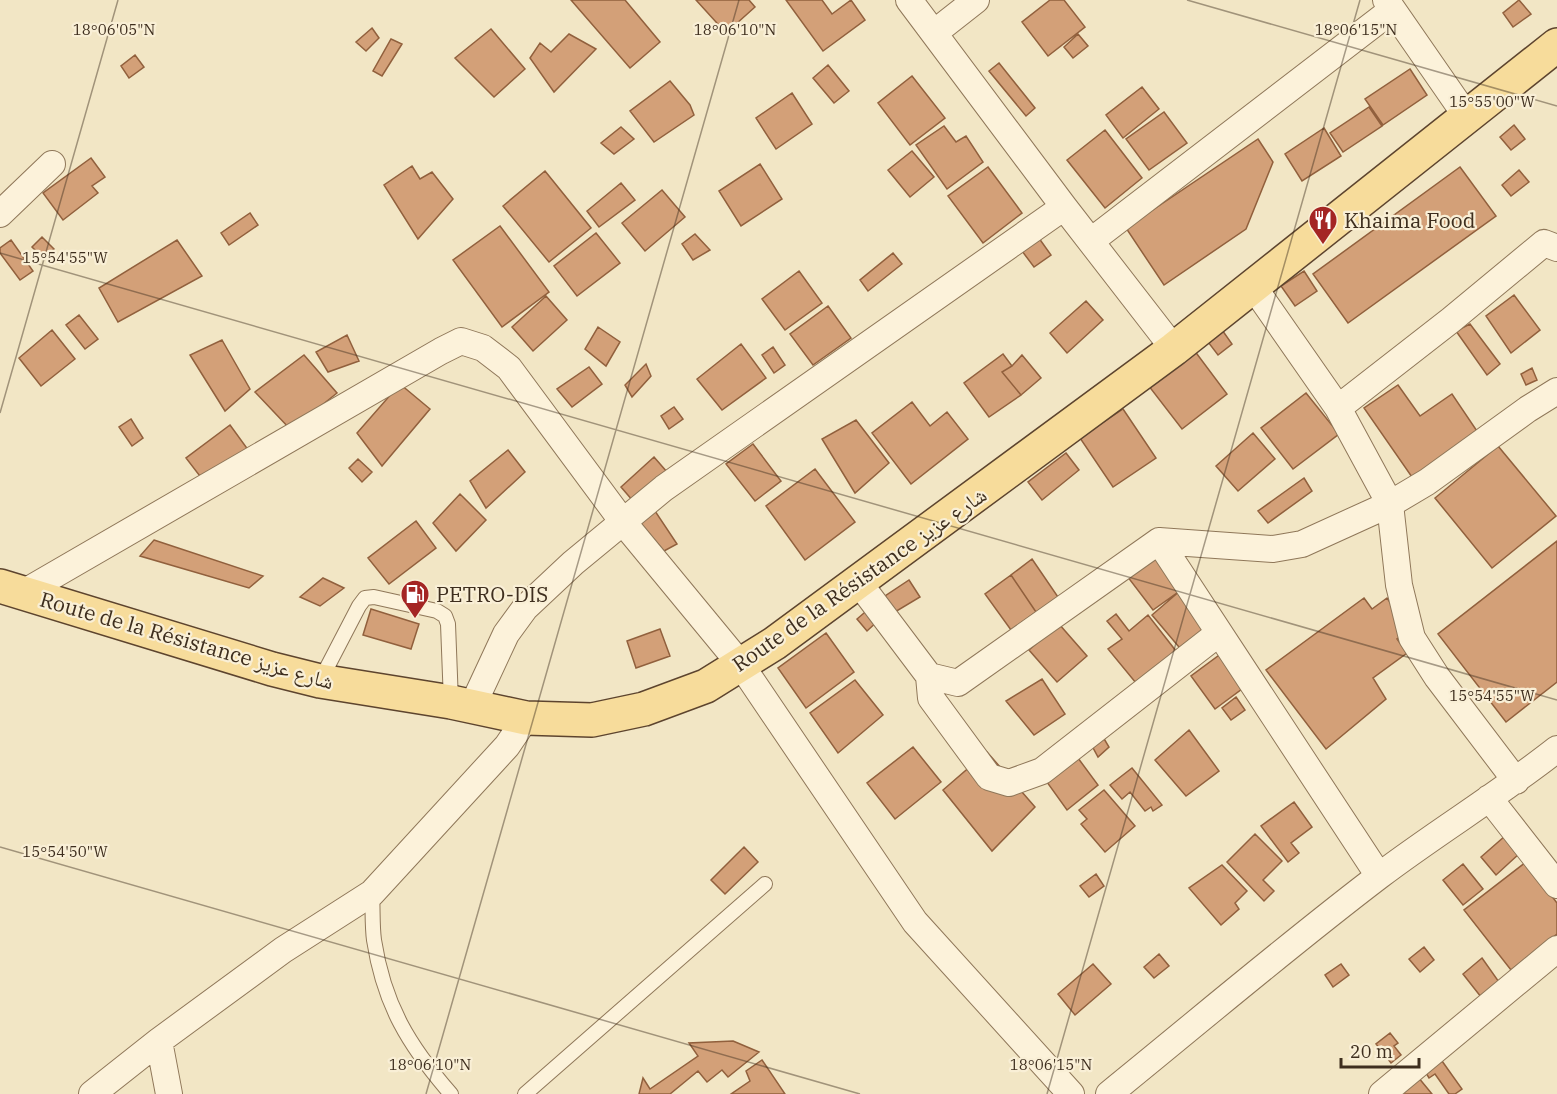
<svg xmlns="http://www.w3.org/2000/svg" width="1557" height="1094" font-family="'IBM Plex Serif','Noto Naskh Arabic',serif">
<rect width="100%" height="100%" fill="#f2e6c5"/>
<path fill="#d3a078" stroke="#91603d" stroke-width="1.5" d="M 571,0 L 625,0 L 660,42 L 630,68 Z
M 696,0 L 749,0 L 755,7 L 726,33 Z
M 786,0 L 822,0 L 832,14 L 851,0 L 865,20 L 823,51 Z
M 1050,0 L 1064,0 L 1085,27 L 1048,56 L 1022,22 Z
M 1519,0 L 1531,14 L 1513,27 L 1503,13 Z
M 372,28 L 379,38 L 366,51 L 356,42 Z
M 491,29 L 525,69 L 494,97 L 455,58 Z
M 569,34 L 596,49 L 554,92 L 530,58 L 540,43 L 551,52 Z
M 1078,34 L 1088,46 L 1073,58 L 1064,47 Z
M 391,39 L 402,44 L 382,76 L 373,71 Z
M 135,55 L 144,67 L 129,78 L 121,66 Z
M 999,63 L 1035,108 L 1026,116 L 989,71 Z
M 828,65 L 849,91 L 834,103 L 813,78 Z
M 1410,69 L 1427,95 L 1383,125 L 1365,99 Z
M 912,76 L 945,118 L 910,145 L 878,103 Z
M 670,81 L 690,105 L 694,115 L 654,142 L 630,111 Z
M 1142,87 L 1159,109 L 1123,138 L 1106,115 Z
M 792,93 L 812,124 L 776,149 L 756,118 Z
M 1369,107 L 1382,126 L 1343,152 L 1330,133 Z
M 1164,112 L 1187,143 L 1149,170 L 1126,139 Z
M 1514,125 L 1525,139 L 1511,150 L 1500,137 Z
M 944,126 L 956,142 L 966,136 L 983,162 L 947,189 L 916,145 Z
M 621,127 L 634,139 L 614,154 L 601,143 Z
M 1324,128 L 1341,156 L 1302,181 L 1285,154 Z
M 1105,130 L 1142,178 L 1105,208 L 1067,160 Z
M 1258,139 L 1273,162 L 1246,229 L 1164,285 L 1126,228 Z
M 912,151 L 934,177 L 910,197 L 888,170 Z
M 91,158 L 105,177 L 92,186 L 98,193 L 63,220 L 43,193 Z
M 760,164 L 782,199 L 741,226 L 719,191 Z
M 412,166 L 420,179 L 432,172 L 453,199 L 418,239 L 384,185 Z
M 988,167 L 1022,213 L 983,243 L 948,196 Z
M 1460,167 L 1496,216 L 1348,323 L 1313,274 Z
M 1519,170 L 1529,182 L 1511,196 L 1502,185 Z
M 545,171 L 591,228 L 549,262 L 503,206 Z
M 621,183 L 635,200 L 599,227 L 587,211 Z
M 662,190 L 685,217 L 645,251 L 622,223 Z
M 250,213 L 258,225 L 229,245 L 221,233 Z
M 500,226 L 549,292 L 502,327 L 453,260 Z
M 596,233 L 620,263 L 577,296 L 554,266 Z
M 695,234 L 710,250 L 693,260 L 682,244 Z
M 1036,234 L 1051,255 L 1034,267 L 1019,247 Z
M 42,237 L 54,249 L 44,259 L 32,247 Z
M 11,240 L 33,271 L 20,280 L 0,253 L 0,248 Z
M 177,240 L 202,276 L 118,322 L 99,288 Z
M 893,253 L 902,264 L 868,291 L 860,280 Z
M 799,271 L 822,303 L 785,330 L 762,299 Z
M 1304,271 L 1317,291 L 1295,306 L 1281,286 Z
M 1514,295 L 1540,330 L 1511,353 L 1486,316 Z
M 546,296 L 567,320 L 533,351 L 512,327 Z
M 1086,301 L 1103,320 L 1067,353 L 1050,333 Z
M 828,306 L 851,338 L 813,365 L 790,334 Z
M 79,315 L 98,339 L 85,349 L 66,325 Z
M 1470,324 L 1500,364 L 1487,375 L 1456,331 Z
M 598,327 L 620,342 L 606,366 L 585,349 Z
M 1220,327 L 1232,344 L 1218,355 L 1205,338 Z
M 52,330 L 75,359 L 41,386 L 19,358 Z
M 347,335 L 359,361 L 328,372 L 316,352 Z
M 222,340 L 250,389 L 225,411 L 190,355 Z
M 741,344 L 766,378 L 722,410 L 697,379 Z
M 773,347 L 785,365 L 774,373 L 762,355 Z
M 1194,350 L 1227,394 L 1182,429 L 1148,385 Z
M 1003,354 L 1012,366 L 1002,372 L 1021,395 L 989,417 L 964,383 Z
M 304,355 L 337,393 L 291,430 L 255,392 Z
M 1022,355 L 1041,378 L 1021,395 L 1002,372 L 1012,366 Z
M 646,364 L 651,376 L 632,397 L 625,385 Z
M 589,367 L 602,384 L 572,407 L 557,389 Z
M 1532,368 L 1537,380 L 1526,385 L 1521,374 Z
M 400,384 L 430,409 L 382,466 L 357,433 Z
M 1398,385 L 1420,416 L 1452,394 L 1479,434 L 1414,480 L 1364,408 Z
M 1306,393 L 1339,434 L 1293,469 L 1261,428 Z
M 912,402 L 930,426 L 947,412 L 968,439 L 911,484 L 872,433 Z
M 674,407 L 683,419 L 669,429 L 661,416 Z
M 1123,409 L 1156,458 L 1113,487 L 1080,438 Z
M 131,419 L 143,438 L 132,446 L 119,427 Z
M 856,420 L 889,463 L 855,493 L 822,439 Z
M 230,425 L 249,451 L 206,484 L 186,458 Z
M 1253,433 L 1275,459 L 1238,491 L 1216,466 Z
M 753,444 L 781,481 L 755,501 L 726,464 Z
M 1498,446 L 1556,516 L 1492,568 L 1435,498 Z
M 508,450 L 525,472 L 486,508 L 470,481 Z
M 1066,453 L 1079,470 L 1042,500 L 1028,482 Z
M 654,457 L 667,472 L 633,501 L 621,487 Z
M 358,459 L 372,472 L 362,482 L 349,468 Z
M 815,469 L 855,522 L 805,560 L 766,506 Z
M 1304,478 L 1312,491 L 1268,523 L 1258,511 Z
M 460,494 L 486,520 L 456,551 L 433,523 Z
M 651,505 L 677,544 L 664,551 L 636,518 Z
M 416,521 L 436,548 L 389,584 L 368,558 Z
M 154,540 L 263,576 L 249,588 L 140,556 Z
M 1557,541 L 1557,682 L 1506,722 L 1438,634 Z
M 1156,554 L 1181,590 L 1153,610 L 1127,576 Z
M 1032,559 L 1058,597 L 1036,612 L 1011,575 Z
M 1011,575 L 1036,612 L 1011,630 L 985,594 Z
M 323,578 L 344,588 L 320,606 L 300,597 Z
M 909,580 L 920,597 L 895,612 L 885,596 Z
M 1181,590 L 1213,628 L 1184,653 L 1152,615 Z
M 1364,598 L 1372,609 L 1387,598 L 1409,630 L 1397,639 L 1407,653 L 1373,678 L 1386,699 L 1326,749 L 1266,670 Z
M 871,607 L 880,619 L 867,631 L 857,619 Z
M 371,609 L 419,624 L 411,649 L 363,635 Z
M 1116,614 L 1129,631 L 1148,615 L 1176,651 L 1136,683 L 1108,649 L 1122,639 L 1107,621 Z
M 1059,624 L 1087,656 L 1057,682 L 1029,650 Z
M 660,629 L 670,656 L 636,668 L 627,641 Z
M 826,633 L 854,672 L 806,708 L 778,668 Z
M 1226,650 L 1250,683 L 1215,709 L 1191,676 Z
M 1042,679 L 1065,714 L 1034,735 L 1006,701 Z
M 855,680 L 883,715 L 838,753 L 810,713 Z
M 1236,697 L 1245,710 L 1231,720 L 1222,708 Z
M 1189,730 L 1219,771 L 1186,796 L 1155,760 Z
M 1103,737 L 1109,747 L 1098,757 L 1091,744 Z
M 913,747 L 941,782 L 895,819 L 867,783 Z
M 987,752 L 1035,807 L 992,851 L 943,790 Z
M 1075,754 L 1098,785 L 1067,810 L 1044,778 Z
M 1132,768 L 1162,805 L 1153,811 L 1151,807 L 1145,811 L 1130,792 L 1122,799 L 1110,785 Z
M 1104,790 L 1135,826 L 1105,852 L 1081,824 L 1087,819 L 1079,810 Z
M 1294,802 L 1312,827 L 1291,843 L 1299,853 L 1288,862 L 1261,826 Z
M 1255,834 L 1282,861 L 1263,880 L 1274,891 L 1264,901 L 1227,862 Z
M 1505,836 L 1520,853 L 1496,875 L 1481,857 Z
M 744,847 L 758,862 L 725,894 L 711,880 Z
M 1526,862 L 1557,903 L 1557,934 L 1511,970 L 1464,910 Z
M 1463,864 L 1483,889 L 1463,905 L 1443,880 Z
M 1222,865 L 1247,891 L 1235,903 L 1239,909 L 1221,925 L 1189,888 Z
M 1096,874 L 1104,886 L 1089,897 L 1080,886 Z
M 1424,947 L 1434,960 L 1420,972 L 1409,959 Z
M 1159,954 L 1169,966 L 1154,978 L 1144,967 Z
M 1482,958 L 1499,982 L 1481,997 L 1463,974 Z
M 1093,964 L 1111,984 L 1075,1015 L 1058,994 Z
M 1341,964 L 1349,975 L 1333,987 L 1325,975 Z
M 1390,1033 L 1398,1043 L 1394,1046 L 1401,1055 L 1391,1063 L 1376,1044 Z
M 733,1041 L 759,1052 L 728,1077 L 722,1070 L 707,1082 L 698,1071 L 670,1094 L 639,1094 L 643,1078 L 650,1089 L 698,1056 L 689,1043 Z
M 762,1060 L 785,1094 L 731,1094 L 750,1081 L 746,1071 Z
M 1442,1061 L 1462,1089 L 1455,1094 L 1449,1094 L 1435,1074 L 1429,1078 L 1426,1073 Z
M 1418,1077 L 1432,1094 L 1404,1094 L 1401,1090 Z"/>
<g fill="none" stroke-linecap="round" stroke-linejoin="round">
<g stroke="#8f7759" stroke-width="16">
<path id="service" d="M 320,681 L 359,606 L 365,598 L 374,597 L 437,611 L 445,616 L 448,624 L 451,702
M 372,893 C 373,909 372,925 374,940 C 384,1005 409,1046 451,1094
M 525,1094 L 765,884"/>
</g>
<g stroke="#8f7759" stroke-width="28">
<path id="minor" d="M 909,0 L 1064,207 L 1174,349
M 1386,0 L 1467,117
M 934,33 L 976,0
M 0,214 L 52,164
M 1091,241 L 1392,10
M 1253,286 L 1338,408 L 1390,504 L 1399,585 L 1412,638 L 1437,677 L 1516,781
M 1338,408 L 1451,320 L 1544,243 L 1557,248
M 1159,541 L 1379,876
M 859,583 L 929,676 L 958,683 L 1159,541 L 1273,549 L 1302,544 L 1390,504 L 1427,482 L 1528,409 L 1557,391
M 23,593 L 441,351 L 461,341 L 483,348 L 509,368 L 623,522 L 741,665 L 915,922 L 1071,1094
M 929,676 L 931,698 L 989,777 L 1009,783 L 1042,771 L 1219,633
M 472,707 L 506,634 L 525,608 L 573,563 L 664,488 L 1064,207
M 1489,798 L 1557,885
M 159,1041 L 169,1094
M 92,1094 L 159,1041 L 283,950 L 372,893 L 507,746 L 526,718
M 1109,1094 C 1199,1021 1287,946 1379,876 C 1437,832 1500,794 1557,749
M 1382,1094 L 1557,949"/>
</g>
<g stroke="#5d442e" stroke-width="36">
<path id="primary" d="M 0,586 L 272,669 L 320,681 L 451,702 L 526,718 L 592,720 L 644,709 L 706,686 L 775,643 L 1174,349 L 1557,45"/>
</g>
<use href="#service" stroke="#fcf2da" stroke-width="14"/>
<use href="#minor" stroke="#fcf2da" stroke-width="26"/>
<use href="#primary" stroke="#f7dc9b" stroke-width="33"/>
</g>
<path fill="none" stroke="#3e2e1e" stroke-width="1.5" stroke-opacity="0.45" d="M 1187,0 L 1557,106M 0,253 L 1557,700M 0,413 L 118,0M 0,847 L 860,1094M 426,1094 L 739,0M 1047,1094 L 1360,0"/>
<defs>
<g id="restaurant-pin" transform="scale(1.5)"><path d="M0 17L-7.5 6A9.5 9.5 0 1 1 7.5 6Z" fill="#a42524" stroke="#f9efd6"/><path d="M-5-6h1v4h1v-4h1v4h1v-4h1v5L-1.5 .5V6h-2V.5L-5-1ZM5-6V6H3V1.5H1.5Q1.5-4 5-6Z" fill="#fff"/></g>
<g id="fuel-pin" transform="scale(1.5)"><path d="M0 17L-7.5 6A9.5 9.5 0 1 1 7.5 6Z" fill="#a42524" stroke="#f9efd6"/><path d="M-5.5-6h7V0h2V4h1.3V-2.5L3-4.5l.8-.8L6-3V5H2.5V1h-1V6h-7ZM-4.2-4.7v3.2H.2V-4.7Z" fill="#fff"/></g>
</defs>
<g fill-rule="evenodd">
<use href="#restaurant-pin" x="1323" y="220"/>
<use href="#fuel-pin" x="415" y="594"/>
</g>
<g text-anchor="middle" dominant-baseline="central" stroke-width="4.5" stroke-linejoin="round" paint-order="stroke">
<g font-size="21" fill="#3e2e1e" stroke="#f9efd6" text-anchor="start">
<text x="1344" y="220">Khaima Food</text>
<text x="436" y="594">PETRO-DIS</text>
</g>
<g font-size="21" fill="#3e2e1e" stroke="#f9efd6">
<text transform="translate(859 579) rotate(-35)">Route de la Résistance شارع عزيز</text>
<text transform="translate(187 640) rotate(16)">Route de la Résistance شارع عزيز</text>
</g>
</g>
<g font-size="15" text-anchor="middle" fill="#3e2e1e" stroke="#f9efd6" stroke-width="4.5" stroke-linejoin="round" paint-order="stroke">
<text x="114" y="35">18°06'05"N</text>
<text x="735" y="35">18°06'10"N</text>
<text x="1356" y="35">18°06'15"N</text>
<text x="1492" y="107">15°55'00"W</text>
<text x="65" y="263">15°54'55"W</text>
<text x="1492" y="701">15°54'55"W</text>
<text x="65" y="857">15°54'50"W</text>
<text x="430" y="1070">18°06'10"N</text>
<text x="1051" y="1070">18°06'15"N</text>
</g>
<path d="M1341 1058v9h78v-9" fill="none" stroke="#3e2e1e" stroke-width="3"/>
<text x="1350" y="1058" font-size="18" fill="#3e2e1e" stroke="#f9efd6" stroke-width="4.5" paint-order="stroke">20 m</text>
</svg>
